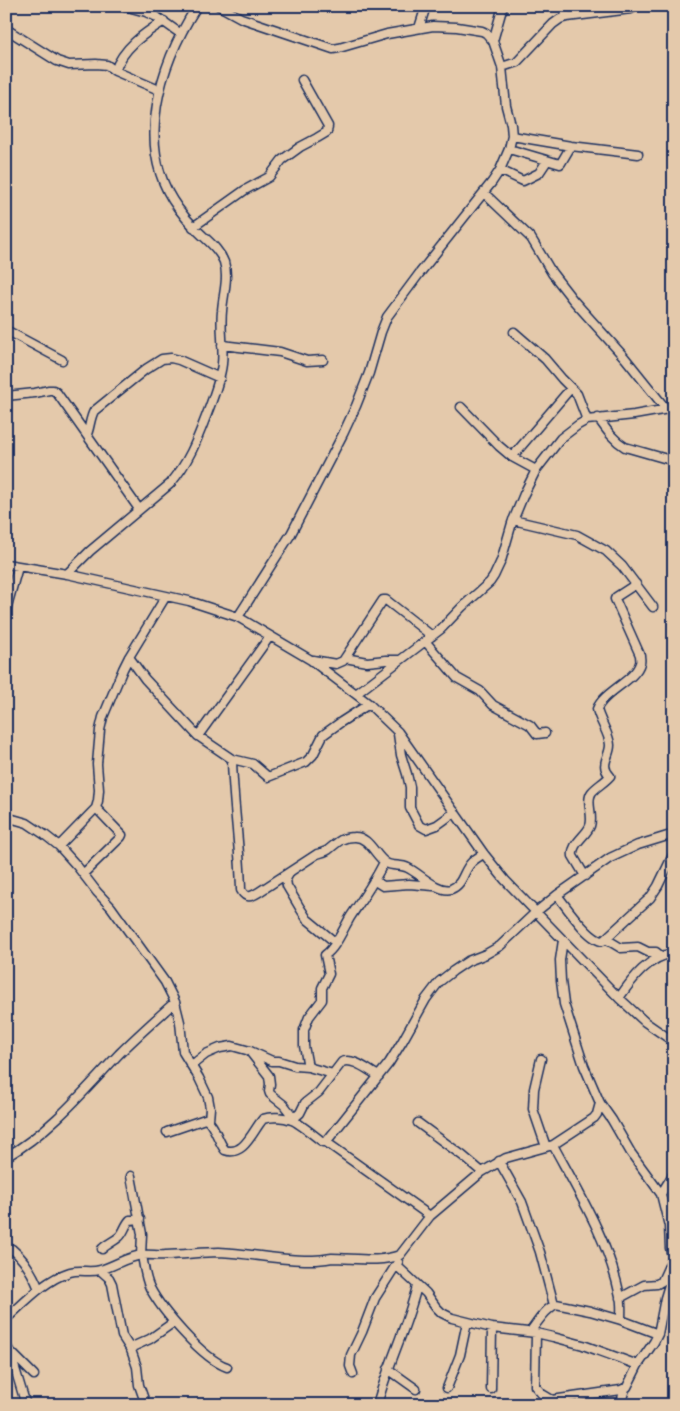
<svg xmlns="http://www.w3.org/2000/svg" width="680" height="1411" font-family="Caveat,sans-serif">
<rect width="100%" height="100%" fill="#e4c9ab"/>
<filter id="ink" filterUnits="userSpaceOnUse"><feTurbulence type="fractalNoise" baseFrequency=".02" numOctaves="2"/><feDisplacementMap in="SourceGraphic" scale="10" xChannelSelector="R" yChannelSelector="G"/><feConvolveMatrix kernelMatrix="1 2 1 2 8 2 1 2 1" color-interpolation-filters="sRGB"/></filter>
<g filter="url(#ink)">
<g fill="none" stroke-linecap="round" stroke-linejoin="round">
<g stroke="#1b2f5e" stroke-width="11">
<path id="minor" d="M 124,6 L 146,12 L 157,17 L 181,34
M 219,6 L 241,18 L 333,49 L 339,48 L 387,34 L 433,26 L 457,27 L 482,31 L 486,33 L 493,41 L 502,67 L 506,106 L 511,125 L 512,136 L 509,149 L 500,170 L 492,182 L 419,274 L 387,317 L 381,332 L 369,373 L 356,406 L 343,434 L 291,534 L 238,617
M 562,6 L 567,17
M 419,28 L 426,6
M 6,29 L 57,61 L 69,65 L 96,64 L 107,65 L 115,71 L 159,90
M 493,41 L 503,6
M 502,67 L 517,62 L 553,24 L 560,19 L 567,17 L 631,9
M 115,71 C 123,48 143,34 164,21
M 512,136 L 571,146 L 638,154
M 509,149 L 560,164 L 561,163 L 571,146
M 500,170 L 523,181 L 539,173 L 547,161
M 484,193 L 531,238 L 552,273 L 573,300 L 625,358 L 666,409
M 193,227 L 245,190 L 269,177 L 282,160 L 300,147 L 317,138 L 327,132 L 328,126 L 302,80
M 6,330 L 62,360
M 514,332 L 545,359 L 562,379 L 577,394 L 587,420
M 222,345 L 280,352 L 307,361 L 323,360
M 6,396 L 35,393 L 49,390 L 53,390 L 57,393 L 139,509
M 461,407 L 499,446 L 512,457 L 536,470
M 598,418 C 606,429 613,440 625,447 L 674,461
M 87,434 C 90,427 90,418 94,411 L 146,369 L 162,359 L 171,358 L 179,360 L 220,378
M 512,457 L 571,388
M 513,520 L 577,535 L 606,551 L 622,566 L 653,607
M 6,564 L 67,574 L 189,601 L 238,617 L 311,660 L 369,704 L 398,732 L 484,854 L 505,880 L 619,998 L 645,1022 L 674,1042
M 67,574 L 90,551 L 170,484 C 189,462 197,440 207,414 C 213,398 220,381 222,364 C 224,346 220,329 222,311 C 223,295 229,278 224,262 C 219,248 205,239 195,228 C 189,222 183,215 178,208 C 133,147 160,64 197,6
M 6,610 L 18,567
M 425,641 L 457,678 L 480,691 L 493,705 L 530,725 L 537,734 L 545,733
M 129,657 L 145,679 L 198,736 L 232,759 L 253,764 L 268,777 L 306,762 L 313,755 L 323,735 L 341,722 L 369,704
M 345,658 L 367,662 L 386,660 L 399,660
M 313,660 L 336,664 L 343,661 L 383,600 L 386,600 L 432,636
M 356,694 L 441,629 L 462,607 L 490,582 L 494,576 L 501,561 L 512,523 L 524,494 L 536,470 L 561,438 L 578,425 L 587,420 L 634,415 L 674,408
M 398,734 L 401,755 L 407,774 L 410,787 L 410,808 L 419,825 L 426,829 L 437,825 L 455,812
M 198,736 L 270,636
M 232,759 C 233,803 240,846 241,890 C 246,899 251,897 259,892 L 317,854 C 321,853 325,852 328,850 C 337,843 341,837 354,837 C 369,836 375,856 386,863 C 393,867 401,864 408,868 C 419,873 438,893 451,889 C 464,884 463,870 472,862 C 475,859 480,856 484,854
M 6,817 L 27,823 L 45,835 L 59,846 L 77,866 L 97,892 L 111,907 L 165,982 L 175,1002 L 180,1022 L 183,1052 L 199,1078 L 208,1097 L 210,1108 L 209,1120
M 59,846 L 96,808 L 98,801 L 99,790 L 97,764 L 100,730 L 103,717 L 123,669 L 129,657 L 166,596
M 83,874 L 121,837 L 122,835 L 119,832 L 96,808
M 289,874 L 286,879 L 287,886 L 300,908 L 307,919 L 336,943
M 585,876 L 573,856 C 571,844 586,836 590,826 C 594,815 585,801 592,792 C 597,786 605,782 610,776 C 599,764 610,757 610,745 C 610,735 599,720 597,709 C 603,692 636,680 640,663 C 641,661 640,658 640,655 L 615,599 L 616,597 L 636,584
M 375,881 L 383,886 L 409,884 L 434,886
M 557,895 C 566,906 589,941 603,941 L 650,898 L 658,886 L 674,853
M 606,939 L 621,948 L 638,947 L 648,952 L 656,952 L 661,956
M 563,940 L 560,960 L 561,981 L 564,1004 L 584,1066 L 600,1103 L 612,1120 L 631,1153 L 661,1194 L 669,1226 L 670,1248 L 674,1263
M 619,998 C 632,979 649,956 674,953
M 251,1053 L 269,1076 L 270,1084 L 269,1091 L 270,1094 L 284,1105 L 294,1118
M 541,1059 L 534,1089 L 533,1109 L 546,1147
M 192,1065 L 206,1054 L 220,1048 L 232,1046 L 250,1051 L 272,1061 L 279,1061 L 295,1066 L 308,1067 L 333,1074
M 308,1067 L 304,1046 L 304,1030 L 309,1017 L 322,1000 L 322,988 L 329,974 L 325,955 C 336,948 344,927 351,916 C 363,898 375,881 384,862
M 292,1120 L 300,1113 L 305,1103 L 319,1092 L 342,1062 C 353,1057 369,1071 379,1076
M 418,1123 L 463,1156 L 482,1172
M 167,1132 L 205,1119 C 214,1122 218,1142 225,1150 C 244,1157 253,1130 263,1119 C 271,1116 284,1117 292,1120 C 298,1122 316,1137 323,1142 L 326,1142 L 389,1063 L 402,1042 L 426,999 L 439,982 L 453,971 L 468,961 L 486,954 L 500,946 L 536,912 L 557,895 L 610,858 L 638,845 L 674,834
M 326,1142 L 430,1216
M 553,1145 C 579,1193 609,1242 620,1296 C 622,1304 621,1312 621,1320
M 6,1157 C 51,1131 84,1091 119,1054 C 137,1036 156,1019 175,1002
M 499,1161 L 522,1202 L 540,1252 L 554,1305
M 131,1176 L 142,1234 L 141,1255
M 661,1194 L 674,1173
M 12,1249 C 24,1259 33,1274 39,1289
M 102,1249 C 107,1244 113,1242 119,1237 C 124,1233 125,1225 130,1220 L 140,1219
M 142,1255 C 144,1266 145,1278 150,1288 C 162,1311 203,1359 227,1367
M 397,1266 L 426,1293 L 436,1307 L 442,1313 L 452,1318 L 492,1328 L 536,1333 L 553,1337 L 583,1345 L 638,1365
M 100,1270 L 109,1278 L 112,1284 L 122,1336 L 131,1350 L 137,1367 L 139,1385 L 146,1405
M 620,1298 L 644,1285 L 657,1284 L 662,1281 L 672,1259
M 6,1319 C 26,1301 45,1280 70,1272 C 80,1269 90,1273 100,1270 C 115,1266 128,1256 143,1255 C 150,1254 158,1256 166,1255 C 183,1255 201,1252 219,1252 C 250,1253 282,1261 313,1260 C 320,1260 326,1259 332,1258 C 354,1258 379,1263 400,1255 L 430,1216 L 482,1172 L 506,1158 L 553,1145 L 594,1118 L 597,1114 L 600,1103
M 530,1332 C 537,1323 545,1309 556,1304 L 590,1311 L 621,1320 L 658,1334
M 536,1333 L 535,1386 L 542,1394 L 552,1400
M 6,1345 L 10,1352 L 26,1405
M 130,1348 L 150,1339 L 174,1322
M 12,1353 L 34,1375
M 388,1369 L 416,1389
M 353,1374 L 350,1366 L 351,1355 L 362,1332 L 375,1298 L 398,1262
M 447,1388 L 460,1355 L 467,1322
M 491,1389 L 492,1328
M 377,1405 C 388,1364 407,1327 417,1286
M 545,1405 L 552,1400 L 621,1390 L 627,1387 L 638,1365 L 654,1342 L 658,1334 L 665,1298 L 674,1269
M 620,1405 L 625,1389"/>
</g>
<use href="#minor" stroke="#e4c9ab" stroke-width="8"/>
</g>
</g>
<rect width="680" height="1411" fill="none" stroke="#e4c9ab" stroke-width="25"/>
<rect x="12" y="12" width="655" height="1386" fill="none" stroke="#1b2f5e" stroke-width="2" filter="url(#ink)"/>
</svg>
